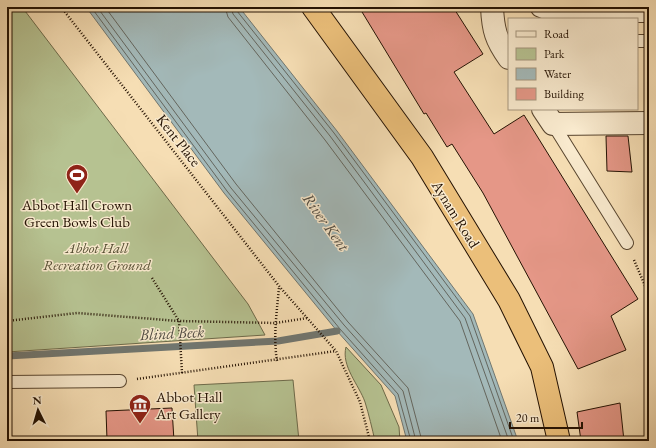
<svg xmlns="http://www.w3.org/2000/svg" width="656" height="448" font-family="'EB Garamond',serif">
<rect width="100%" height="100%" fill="#f6deb4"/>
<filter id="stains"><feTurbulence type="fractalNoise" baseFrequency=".005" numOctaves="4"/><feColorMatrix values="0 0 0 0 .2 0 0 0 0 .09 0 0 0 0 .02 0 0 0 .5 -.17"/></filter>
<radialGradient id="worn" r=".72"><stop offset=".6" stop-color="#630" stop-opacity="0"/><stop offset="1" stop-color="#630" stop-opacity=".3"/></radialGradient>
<path fill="#b6c291" stroke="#6d6a4a" d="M 7,7 L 22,7 L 248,304 L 265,335 L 7,352 Z
M 346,347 L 381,385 L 399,427 L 400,441 L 375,441 C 372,428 369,415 365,402 C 359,385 341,366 346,347 Z
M 293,380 L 299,441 L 198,441 L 194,385 Z"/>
<path fill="#a3b9b9" stroke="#707670" d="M 86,7 L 239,7 L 337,131 L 473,314 L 518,441 L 407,441 L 395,396 L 337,331 L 224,193 Z"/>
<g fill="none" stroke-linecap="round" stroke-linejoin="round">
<path stroke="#64665e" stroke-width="1" d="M 91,7 L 227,191 L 340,329 L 398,394 L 411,441
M 97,7 L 231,188 L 344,325 L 403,391 L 416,441
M 105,7 L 236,184 L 348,322 L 408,388 L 422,441
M 225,7 L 228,17 L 325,140 L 460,321 L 502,441
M 231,7 L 233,14 L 330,136 L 465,318 L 509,441
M 236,7 L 237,11 L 334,133 L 470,316 L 514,441"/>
<path stroke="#707670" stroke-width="7" d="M 7,356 L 278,341 L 337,331"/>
</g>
<path fill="#e59787" stroke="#241203" d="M 359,7 L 453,7 L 483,54 L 454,72 L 494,134 L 524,115 L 638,299 L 611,316 L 626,350 L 578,369 L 483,193 L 452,144 L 447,147 L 426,113 L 424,114 Z
M 606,136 L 628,136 L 632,172 L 607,171 Z
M 620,403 L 624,441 L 581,441 L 577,412 Z
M 172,408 L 174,441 L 135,441 L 135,439 L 107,440 L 106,411 Z"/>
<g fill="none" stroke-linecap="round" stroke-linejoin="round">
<g stroke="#58452f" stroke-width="14">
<path id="service" d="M 536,7 L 538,10 L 552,16 L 649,16
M 637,41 L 649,41
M 553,124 L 627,243
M 7,382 L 120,381"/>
</g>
<g stroke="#58452f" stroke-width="24">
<path id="minor" d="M 492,7 C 493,30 496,40 509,58
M 543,109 L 553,124 L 649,123"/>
</g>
<g stroke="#241203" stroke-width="24">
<path id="trunk" d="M 313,7 L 422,157 L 509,300 L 542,367 L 559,441"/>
</g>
<path stroke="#241203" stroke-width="2.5" stroke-dasharray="1 2" stroke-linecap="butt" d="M 61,7 L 279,286 L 336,351 L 360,402 L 370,441
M 634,260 L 649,295
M 152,278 L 179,321 L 182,373
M 7,321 L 77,313 L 179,321 L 276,323 L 307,318
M 277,361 C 273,336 277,311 279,287
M 137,379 L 336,351"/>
<use href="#service" stroke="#f9eace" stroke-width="12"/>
<use href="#minor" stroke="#f9eace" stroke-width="22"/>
<use href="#trunk" stroke="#ebbf7a" stroke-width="22"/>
</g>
<defs>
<g id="stadium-pin" transform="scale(1.15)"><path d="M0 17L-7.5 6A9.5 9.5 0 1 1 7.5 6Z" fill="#8f2418" stroke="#f9eace"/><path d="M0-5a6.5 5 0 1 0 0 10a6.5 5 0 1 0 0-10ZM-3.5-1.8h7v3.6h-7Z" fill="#fff"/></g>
<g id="museum-pin" transform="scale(1.15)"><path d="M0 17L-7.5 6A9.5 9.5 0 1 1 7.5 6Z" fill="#8f2418" stroke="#f9eace"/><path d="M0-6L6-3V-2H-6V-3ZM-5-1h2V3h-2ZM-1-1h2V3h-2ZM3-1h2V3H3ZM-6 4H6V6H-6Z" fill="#fff"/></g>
</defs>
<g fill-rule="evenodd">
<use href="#stadium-pin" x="77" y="175"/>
<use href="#museum-pin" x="140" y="405"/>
</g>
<g text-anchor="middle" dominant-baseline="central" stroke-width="3" stroke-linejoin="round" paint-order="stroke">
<g font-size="15" fill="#241203" stroke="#f9eace">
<text transform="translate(179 140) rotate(52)">Kent Place</text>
<text transform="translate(456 214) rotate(58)">Aynam Road</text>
</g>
<g font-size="15" fill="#241203" stroke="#f9eace">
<text x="77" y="204">Abbot Hall Crown<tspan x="77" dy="17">Green Bowls Club</tspan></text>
<text x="156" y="396" text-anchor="start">Abbot Hall<tspan x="156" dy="17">Art Gallery</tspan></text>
</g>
<g font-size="15" font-style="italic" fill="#575035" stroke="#f9eace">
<text x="97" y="247">Abbot Hall<tspan x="97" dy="17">Recreation Ground</tspan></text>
</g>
<g font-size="16" font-style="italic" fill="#504c43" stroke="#f9eace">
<text transform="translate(326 222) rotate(54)">River Kent</text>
<text transform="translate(172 333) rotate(-3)">Blind Beck</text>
</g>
</g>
<rect width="656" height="448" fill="none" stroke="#f6deb4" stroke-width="24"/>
<rect x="8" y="8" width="640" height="432" fill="none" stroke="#241203" stroke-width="2"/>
<rect x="12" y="12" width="632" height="424" fill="none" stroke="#241203"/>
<rect x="508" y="18" width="130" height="92" fill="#f9eace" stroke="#a4947d"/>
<rect x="516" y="31" width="20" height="6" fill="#f9eace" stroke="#a4947d"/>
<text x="544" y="38" font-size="12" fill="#241203">Road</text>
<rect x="516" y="48" width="20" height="12" fill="#b6c291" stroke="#a4947d"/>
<text x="544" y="58" font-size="12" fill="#241203">Park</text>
<rect x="516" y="68" width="20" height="12" fill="#a3b9b9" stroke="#a4947d"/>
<text x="544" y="78" font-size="12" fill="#241203">Water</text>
<rect x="516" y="88" width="20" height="12" fill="#e59787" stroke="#a4947d"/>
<text x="544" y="98" font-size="12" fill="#241203">Building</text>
<g transform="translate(38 410) rotate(355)" stroke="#f9eace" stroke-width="3" paint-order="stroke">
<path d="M0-3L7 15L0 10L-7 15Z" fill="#241203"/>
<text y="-6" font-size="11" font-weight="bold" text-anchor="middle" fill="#241203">N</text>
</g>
<path d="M510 422v6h72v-6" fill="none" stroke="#241203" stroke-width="2"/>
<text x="516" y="422" font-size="12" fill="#241203" stroke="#f9eace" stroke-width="3" paint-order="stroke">20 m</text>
<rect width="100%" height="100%" filter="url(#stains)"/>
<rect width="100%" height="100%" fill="url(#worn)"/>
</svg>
